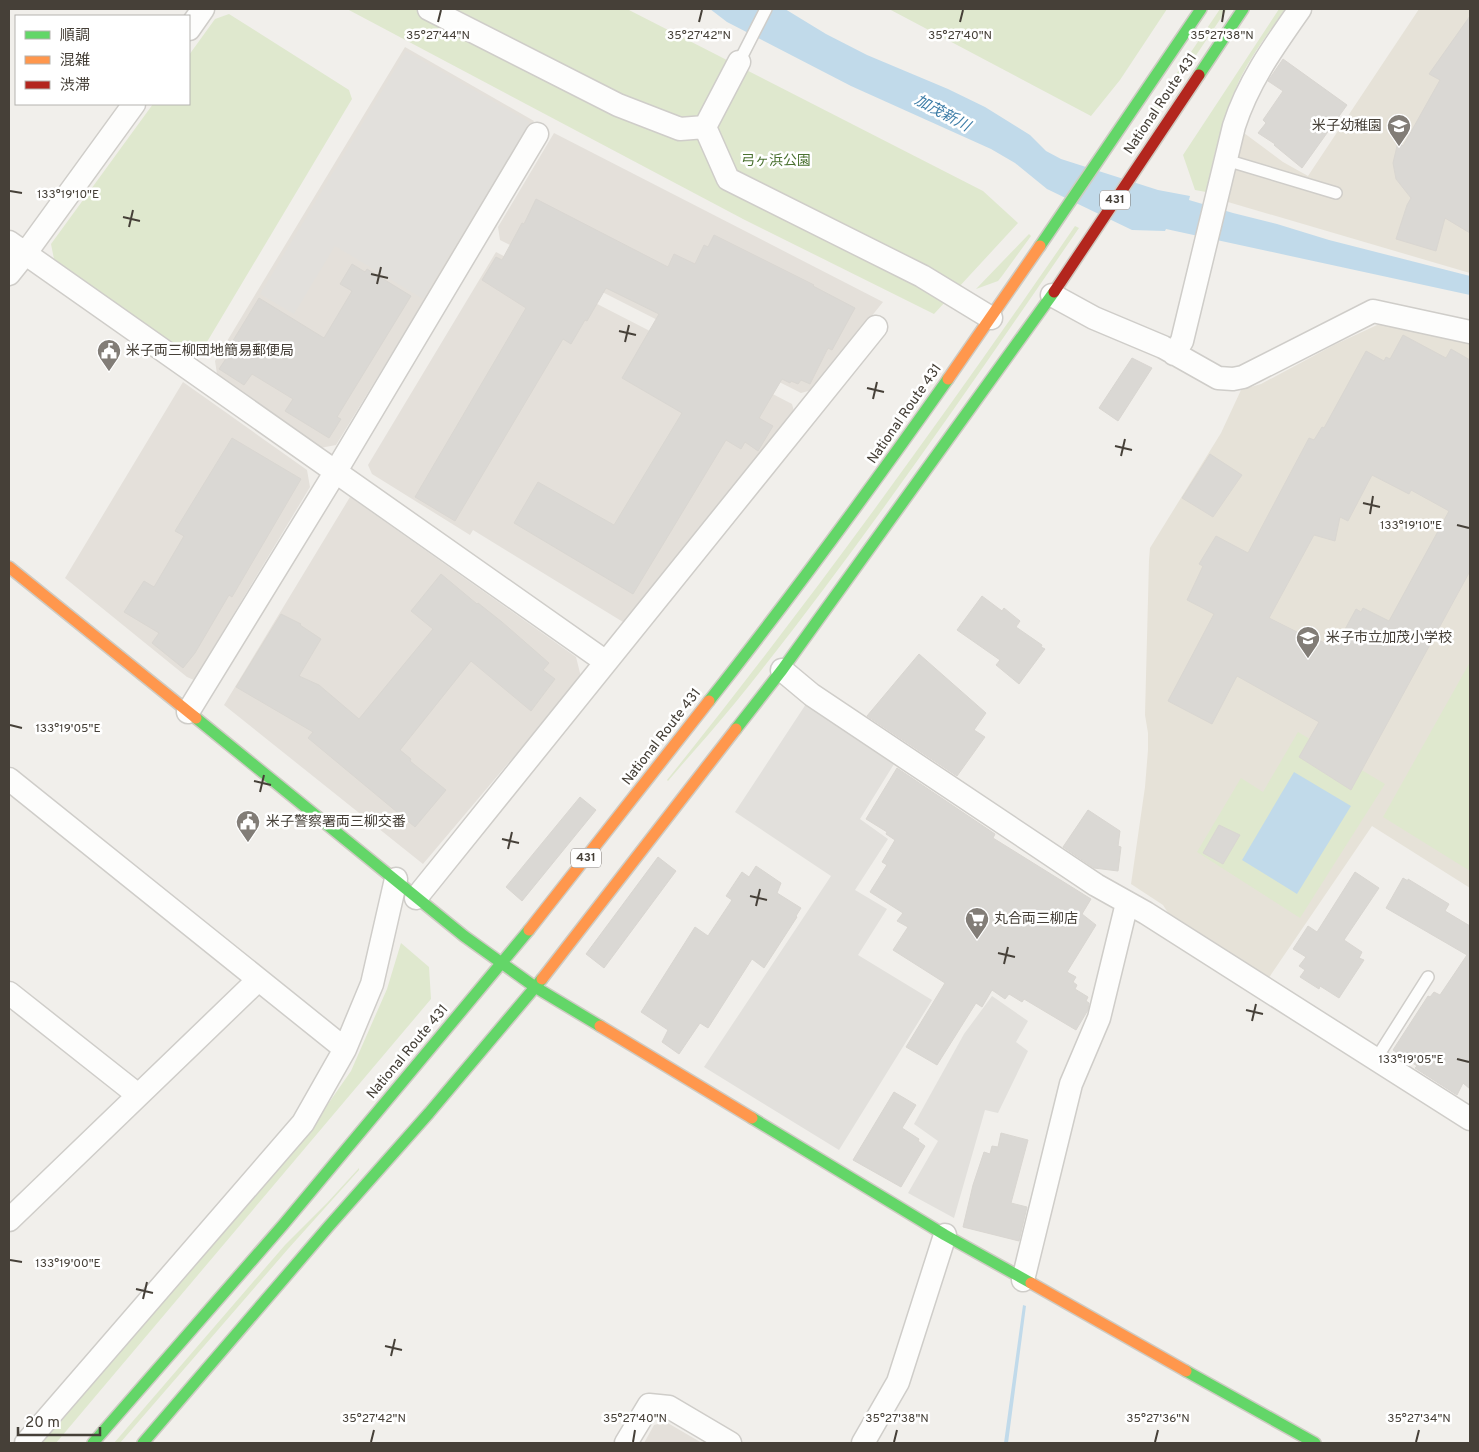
<svg xmlns="http://www.w3.org/2000/svg" width="1479" height="1452" font-family="Overpass,'Noto Sans JP',sans-serif">
<rect width="100%" height="100%" fill="#f1efeb"/>
<path fill="#e4e0da" d="M 405,47 L 534,121 L 336,445 L 320,448 L 217,374 L 215,361 Z
M 554,133 L 883,302 L 812,390 L 801,393 L 500,240 L 498,227 Z
M 496,252 L 792,404 L 794,411 L 623,622 L 473,530 L 470,535 L 372,474 L 368,465 Z
M 183,382 L 307,470 L 310,487 L 194,680 L 187,677 L 65,578 Z
M 350,497 L 576,657 L 581,677 L 423,864 L 224,705 Z
M 666,1422 L 702,1443 L 644,1443 L 654,1425 Z"/>
<path fill="#e6e2d8" d="M 1419,9 L 1470,9 L 1470,273 L 1228,202 L 1244,133 L 1283,162 L 1308,176 Z
M 1390,319 L 1470,334 L 1470,888 L 1372,826 L 1266,982 L 1176,925 L 1163,905 L 1131,884 L 1145,787 L 1148,750 L 1148,733 L 1145,715 L 1149,560 L 1150,548 L 1221,433 L 1241,390 L 1261,384 L 1334,345 Z"/>
<path fill="#dfe8ce" d="M 347,9 L 627,9 L 983,191 L 1018,223 L 934,314 L 743,219 Z
M 889,9 L 1167,9 L 1120,80 L 1091,116 Z
M 1220,9 L 1227,9 L 1140,139 L 1135,135 Z
M 1279,9 L 1285,9 C 1268,34 1248,59 1236,88 C 1221,121 1214,157 1206,192 L 1195,190 L 1183,155 Z
M 229,14 L 349,90 L 352,99 L 201,352 L 188,355 L 54,259 L 51,244 L 153,104 L 189,104 L 189,55 L 215,19 Z
M 1075,226 L 1079,228 C 968,389 858,551 735,703 C 713,730 690,755 668,781 L 667,780 C 811,601 945,415 1075,226 Z
M 1029,234 L 1031,236 L 1002,276 L 998,281 L 976,289 Z
M 1470,662 L 1470,871 L 1383,817 Z
M 1298,732 L 1385,784 L 1300,918 L 1197,852 L 1241,778 L 1263,792 Z
M 401,943 L 429,967 L 431,999 L 56,1443 L 42,1443 L 300,1144 L 351,1071 L 387,989 Z
M 359,1168 L 359,1170 L 288,1249 L 120,1443 L 114,1443 L 285,1245 L 327,1203 Z"/>
<path fill="#e2e0dc" d="M 406,51 L 530,122 L 423,299 L 335,246 L 294,314 L 260,294 Z
M 806,704 L 894,764 L 860,819 L 888,839 L 855,890 L 887,909 L 858,955 L 932,1000 L 839,1150 L 704,1067 L 831,876 L 735,812 Z
M 992,996 L 1028,1021 L 1016,1042 L 1028,1051 L 998,1113 L 985,1110 L 954,1218 L 908,1193 L 938,1141 L 914,1124 L 964,1034 Z"/>
<path fill="#c1daea" d="M 710,9 L 785,9 L 826,34 L 867,55 L 948,89 L 985,107 L 1030,135 L 1046,151 L 1061,159 L 1158,190 L 1190,196 L 1189,200 L 1233,213 L 1277,224 L 1329,240 L 1470,276 L 1470,295 L 1166,229 L 1165,231 L 1132,230 L 1047,189 L 1015,163 L 991,149 L 851,86 L 727,22 Z
M 1294,772 L 1351,806 L 1297,894 L 1242,860 Z
M 1023,1305 L 1026,1306 L 1008,1443 L 1004,1443 Z"/>
<path fill="#dad8d4" stroke="#d9d6d1" fill-rule="evenodd" d="M 1470,16 L 1470,233 L 1445,218 L 1436,251 L 1396,239 L 1407,205 L 1411,198 L 1396,179 L 1393,163 L 1398,142 L 1403,146 L 1440,80 L 1429,74 Z
M 1283,59 L 1347,105 L 1302,168 L 1274,145 L 1275,144 L 1258,133 L 1266,123 L 1263,120 L 1283,91 L 1268,81 Z
M 536,199 L 668,267 L 674,254 L 695,264 L 704,245 L 708,247 L 714,235 L 814,285 L 813,286 L 855,308 L 832,350 L 828,348 L 810,384 L 801,380 L 798,384 L 791,381 L 790,383 L 782,379 L 759,418 L 773,426 L 758,451 L 745,442 L 741,449 L 726,440 L 633,594 L 514,523 L 538,482 L 614,525 L 682,413 L 622,378 L 659,314 L 606,288 L 587,321 L 585,320 L 571,344 L 563,339 L 455,521 L 415,497 L 526,308 L 482,280 L 496,257 L 502,260 L 522,223 L 524,224 Z
M 352,264 L 365,272 L 367,269 L 411,296 L 337,417 L 341,419 L 329,438 L 285,411 L 293,399 L 252,374 L 244,385 L 219,369 L 229,354 L 226,352 L 259,298 L 324,338 L 352,291 L 340,284 Z
M 1403,335 L 1446,358 L 1451,349 L 1470,360 L 1470,571 L 1351,790 L 1299,757 L 1319,722 L 1237,676 L 1212,724 L 1168,701 L 1214,614 L 1187,600 L 1203,566 L 1199,564 L 1216,536 L 1248,553 L 1309,438 L 1314,440 L 1322,427 L 1324,428 L 1366,351 L 1384,361 L 1386,357 L 1390,359 ZM 1372,475 L 1409,494 L 1411,490 L 1449,511 L 1389,621 L 1363,608 L 1361,612 L 1356,609 L 1343,633 L 1340,631 L 1331,646 L 1308,635 L 1307,637 L 1269,618 L 1314,535 L 1335,541 L 1340,517 L 1348,521 Z
M 1132,358 L 1152,368 L 1118,421 L 1099,408 Z
M 232,438 L 301,479 L 232,597 L 229,595 L 195,653 L 183,668 L 152,643 L 159,633 L 124,612 L 144,581 L 154,587 L 184,536 L 175,531 Z
M 1210,454 L 1242,475 L 1213,517 L 1182,498 Z
M 441,574 L 477,604 L 478,603 L 502,622 L 549,663 L 543,670 L 555,679 L 531,711 L 471,661 L 400,750 L 411,759 L 410,761 L 446,790 L 415,827 L 308,738 L 313,732 L 236,687 L 281,614 L 301,624 L 300,625 L 321,639 L 299,676 L 319,685 L 359,719 L 433,629 L 411,611 Z
M 982,596 L 1002,611 L 1004,608 L 1020,621 L 1016,627 L 1042,645 L 1041,647 L 1045,649 L 1019,684 L 996,665 L 1000,660 L 957,630 Z
M 919,654 L 986,713 L 974,730 L 985,737 L 957,776 L 867,716 Z
M 897,768 L 995,834 L 993,838 L 1091,899 L 1082,914 L 1096,925 L 1067,972 L 1076,977 L 1073,982 L 1077,985 L 1075,989 L 1088,997 L 1086,1001 L 1089,1003 L 1088,1010 L 1076,1030 L 1024,999 L 1022,1002 L 1009,994 L 1005,999 L 992,990 L 982,1007 L 976,1003 L 937,1065 L 906,1047 L 945,983 L 893,950 L 908,927 L 897,921 L 903,913 L 870,892 L 887,865 L 882,862 L 895,840 L 886,834 L 887,832 L 866,819 Z
M 580,797 L 596,810 L 522,901 L 506,887 Z
M 1088,810 L 1120,831 L 1118,846 L 1121,847 L 1118,871 L 1094,868 L 1063,847 Z
M 1219,825 L 1240,835 L 1223,864 L 1203,853 Z
M 658,857 L 676,871 L 604,968 L 586,954 Z
M 756,866 L 781,883 L 777,893 L 801,908 L 796,916 L 797,917 L 764,968 L 752,959 L 708,1028 L 700,1023 L 679,1054 L 662,1042 L 668,1030 L 641,1012 L 695,927 L 708,936 L 732,900 L 726,896 L 742,872 L 749,877 Z
M 1355,872 L 1379,888 L 1344,940 L 1362,952 L 1359,958 L 1364,960 L 1339,998 L 1320,986 L 1319,989 L 1300,977 L 1305,970 L 1299,966 L 1306,957 L 1293,949 L 1308,926 L 1317,932 Z
M 1403,878 L 1408,881 L 1408,879 L 1449,904 L 1445,911 L 1470,926 L 1470,1089 L 1463,1083 L 1457,1095 L 1415,1068 L 1417,1066 L 1393,1050 L 1428,996 L 1430,997 L 1434,992 L 1440,995 L 1467,955 L 1386,908 Z
M 894,1092 L 916,1105 L 902,1128 L 919,1139 L 918,1141 L 925,1146 L 901,1187 L 853,1160 Z
M 1001,1133 L 1028,1140 L 1011,1203 L 1027,1207 L 1019,1241 L 963,1227 L 973,1185 L 984,1152 L 990,1154 L 992,1146 L 998,1147 Z"/>
<g fill="none" stroke-linecap="round" stroke-linejoin="round">
<g stroke="#cfcdc9" stroke-width="14">
<path id="lane" d="M 739,62 L 766,9
M 1226,160 L 1336,193
M 1376,1059 L 1428,977"/>
</g>
<g stroke="#cfcdc9" stroke-width="25">
<path id="street" d="M 429,9 L 618,105 L 680,129 L 705,127 L 739,62
M 189,29 L 203,9
M 705,127 L 728,179 L 922,276 L 991,318
M 9,242 L 606,662
M 9,274 L 25,254 L 134,104
M 1052,295 L 1094,318 L 1163,347 L 1218,378 L 1233,379 L 1243,377 L 1373,311 L 1470,332
M 1174,354 L 1182,341 L 1234,126 C 1248,82 1274,46 1300,9
M 782,670 L 812,695 L 1096,885 L 1146,913 L 1470,1119
M 188,712 L 336,471 L 537,134
M 9,779 L 345,1049
M 416,898 L 876,327
M 9,993 L 138,1095
M 9,1220 L 258,980
M 1023,1280 L 1071,1084 L 1099,1018 L 1127,903
M 26,1443 L 303,1123 L 345,1049 L 372,984 L 396,879
M 626,1443 L 649,1405 L 669,1407 L 730,1443
M 863,1443 L 898,1382 L 945,1235"/>
</g>
<g stroke="#cecbc3" stroke-width="14">
<path id="fast" d="M 1199,75 L 1243,9
M 1040,246 L 1201,9
M 709,701 C 792,596 871,488 948,379
M 196,718 L 464,936 L 535,987 L 600,1026
M 736,729 L 782,670 L 1054,292
M 752,1118 L 945,1235 L 1031,1283
M 1186,1371 L 1315,1443
M 93,1443 L 283,1225 L 529,930
M 143,1443 L 329,1226 L 429,1113 L 542,979"/>
</g>
<g stroke="#cecbc3" stroke-width="14">
<path id="slow" d="M 948,379 L 1040,246
M 9,567 L 196,718
M 529,930 L 709,701
M 542,979 L 736,729
M 600,1026 L 752,1118
M 1031,1283 L 1186,1371"/>
</g>
<g stroke="#cecbc3" stroke-width="14">
<path id="jam" d="M 1054,292 L 1199,75"/>
</g>
<use href="#lane" stroke="#fdfdfc" stroke-width="11"/>
<use href="#street" stroke="#fdfdfc" stroke-width="22"/>
<use href="#fast" stroke="#63d668" stroke-width="11"/>
<use href="#slow" stroke="#ff974d" stroke-width="11"/>
<use href="#jam" stroke="#b3261e" stroke-width="11"/>
</g>
<path fill="none" stroke="#464038" stroke-width="2" d="M 438,22 L 441,10M 699,22 L 702,10M 960,22 L 963,10M 1222,22 L 1224,10M 10,191 L 22,193M 123,217 L 140,221M 129,227 L 133,210M 371,274 L 388,278M 377,284 L 381,267M 619,331 L 636,335M 625,342 L 629,325M 867,388 L 884,392M 873,399 L 877,382M 1115,446 L 1132,450M 1121,456 L 1125,439M 1363,503 L 1380,507M 1370,514 L 1373,496M 1457,525 L 1469,528M 10,725 L 22,728M 254,781 L 271,785M 260,792 L 264,775M 502,839 L 519,843M 508,849 L 512,832M 750,896 L 767,900M 756,906 L 760,889M 998,953 L 1015,957M 1004,964 L 1008,947M 1246,1010 L 1263,1014M 1252,1021 L 1256,1004M 1457,1059 L 1469,1062M 10,1260 L 22,1262M 136,1289 L 153,1293M 143,1299 L 147,1282M 385,1346 L 402,1350M 391,1356 L 395,1339M 371,1442 L 374,1430M 633,1442 L 635,1430M 894,1442 L 897,1430M 1155,1442 L 1158,1430M 1416,1442 L 1419,1430"/>
<defs>
<g id="school-pin" transform="scale(1.25)"><path d="M0 17L-7.5 6A9.5 9.5 0 1 1 7.5 6Z" fill="#827d77" stroke="#fff"/><path d="M0-5L7-2L0 1L-7-2ZM-4 1L0 2.5L4 1V4Q0 6-4 4Z" fill="#fff"/></g>
<g id="civic-pin" transform="scale(1.25)"><path d="M0 17L-7.5 6A9.5 9.5 0 1 1 7.5 6Z" fill="#827d77" stroke="#fff"/><path d="M-.6-6.5H3V-4.5H.6V-3L4-1V1h2V6H-6V1h2V-1L-.6-3ZM-1.2 2.5V6h2.4V2.5Z" fill="#fff"/></g>
<g id="supermarket-pin" transform="scale(1.25)"><path d="M0 17L-7.5 6A9.5 9.5 0 1 1 7.5 6Z" fill="#827d77" stroke="#fff"/><path d="M-6-5.5h2.5l.6 2H6L4.5 2H-2.5L-4.4-4H-6ZM-1.5 3.2a1.3 1.3 0 1 0 .1 0ZM3 3.2a1.3 1.3 0 1 0 .1 0Z" fill="#fff"/></g>
</defs>
<g fill-rule="evenodd">
<use href="#school-pin" x="1399" y="126"/>
<use href="#civic-pin" x="109" y="351"/>
<use href="#school-pin" x="1308" y="638"/>
<use href="#civic-pin" x="248" y="822"/>
<use href="#supermarket-pin" x="977" y="919"/>
</g>
<g text-anchor="middle" dominant-baseline="central" stroke-width="5" stroke-linejoin="round" paint-order="stroke">
<g fill="#fff" stroke="#7e7974" stroke-width="1">
<rect x="1100" y="190.5" width="30" height="19" rx="4"/>
<rect x="571" y="848.5" width="30" height="19" rx="4"/>
</g>
<g font-size="12" font-weight="bold" fill="#464038">
<text x="1115" y="200">431</text>
<text x="586" y="858">431</text>
</g>
<g font-size="14" fill="#464038" stroke="#fff">
<text transform="translate(1161 104) rotate(-56)">National Route 431</text>
<text transform="translate(905 414) rotate(-55)">National Route 431</text>
<text transform="translate(662 737) rotate(-52)">National Route 431</text>
<text transform="translate(408 1052) rotate(-50)">National Route 431</text>
</g>
<g font-size="14" fill="#464038" stroke="#fff" text-anchor="start">
<text x="1382" y="126" text-anchor="end">米子幼稚園</text>
<text x="126" y="351">米子両三柳団地簡易郵便局</text>
<text x="1326" y="638">米子市立加茂小学校</text>
<text x="266" y="822">米子警察署両三柳交番</text>
<text x="994" y="919">丸合両三柳店</text>
</g>
<g font-size="14" fill="#4b7231" stroke="#fff">
<text x="776" y="161">弓ヶ浜公園</text>
</g>
<g font-size="15" font-style="italic" fill="#3c7ca7" stroke="#fff">
<text transform="translate(942 114) rotate(28)">加茂新川</text>
</g>
</g>
<g font-size="12" text-anchor="middle" fill="#464038" stroke="#fff" stroke-width="5" stroke-linejoin="round" paint-order="stroke">
<text x="438" y="39">35°27'44"N</text>
<text x="699" y="39">35°27'42"N</text>
<text x="960" y="39">35°27'40"N</text>
<text x="1222" y="39">35°27'38"N</text>
<text x="68" y="198">133°19'10"E</text>
<text x="1411" y="529">133°19'10"E</text>
<text x="68" y="732">133°19'05"E</text>
<text x="1411" y="1063">133°19'05"E</text>
<text x="68" y="1267">133°19'00"E</text>
<text x="374" y="1422">35°27'42"N</text>
<text x="635" y="1422">35°27'40"N</text>
<text x="897" y="1422">35°27'38"N</text>
<text x="1158" y="1422">35°27'36"N</text>
<text x="1419" y="1422">35°27'34"N</text>
</g>
<rect width="1479" height="1452" fill="none" stroke="#464038" stroke-width="20"/>
<rect x="15" y="15" width="175" height="90" fill="#ffffff" stroke="#b5b3af"/>
<rect x="25" y="31" width="25" height="8" fill="#63d668" stroke="#b5b3af"/>
<text x="60" y="40" font-size="15" fill="#464038">順調</text>
<rect x="25" y="56" width="25" height="8" fill="#ff974d" stroke="#b5b3af"/>
<text x="60" y="65" font-size="15" fill="#464038">混雑</text>
<rect x="25" y="81" width="25" height="8" fill="#b3261e" stroke="#b5b3af"/>
<text x="60" y="90" font-size="15" fill="#464038">渋滞</text>
<path d="M18 1427v8h82v-8" fill="none" stroke="#464038" stroke-width="2.5"/>
<text x="25" y="1427" font-size="15" fill="#464038" stroke="#ffffff" stroke-width="4" paint-order="stroke">20 m</text>
</svg>
